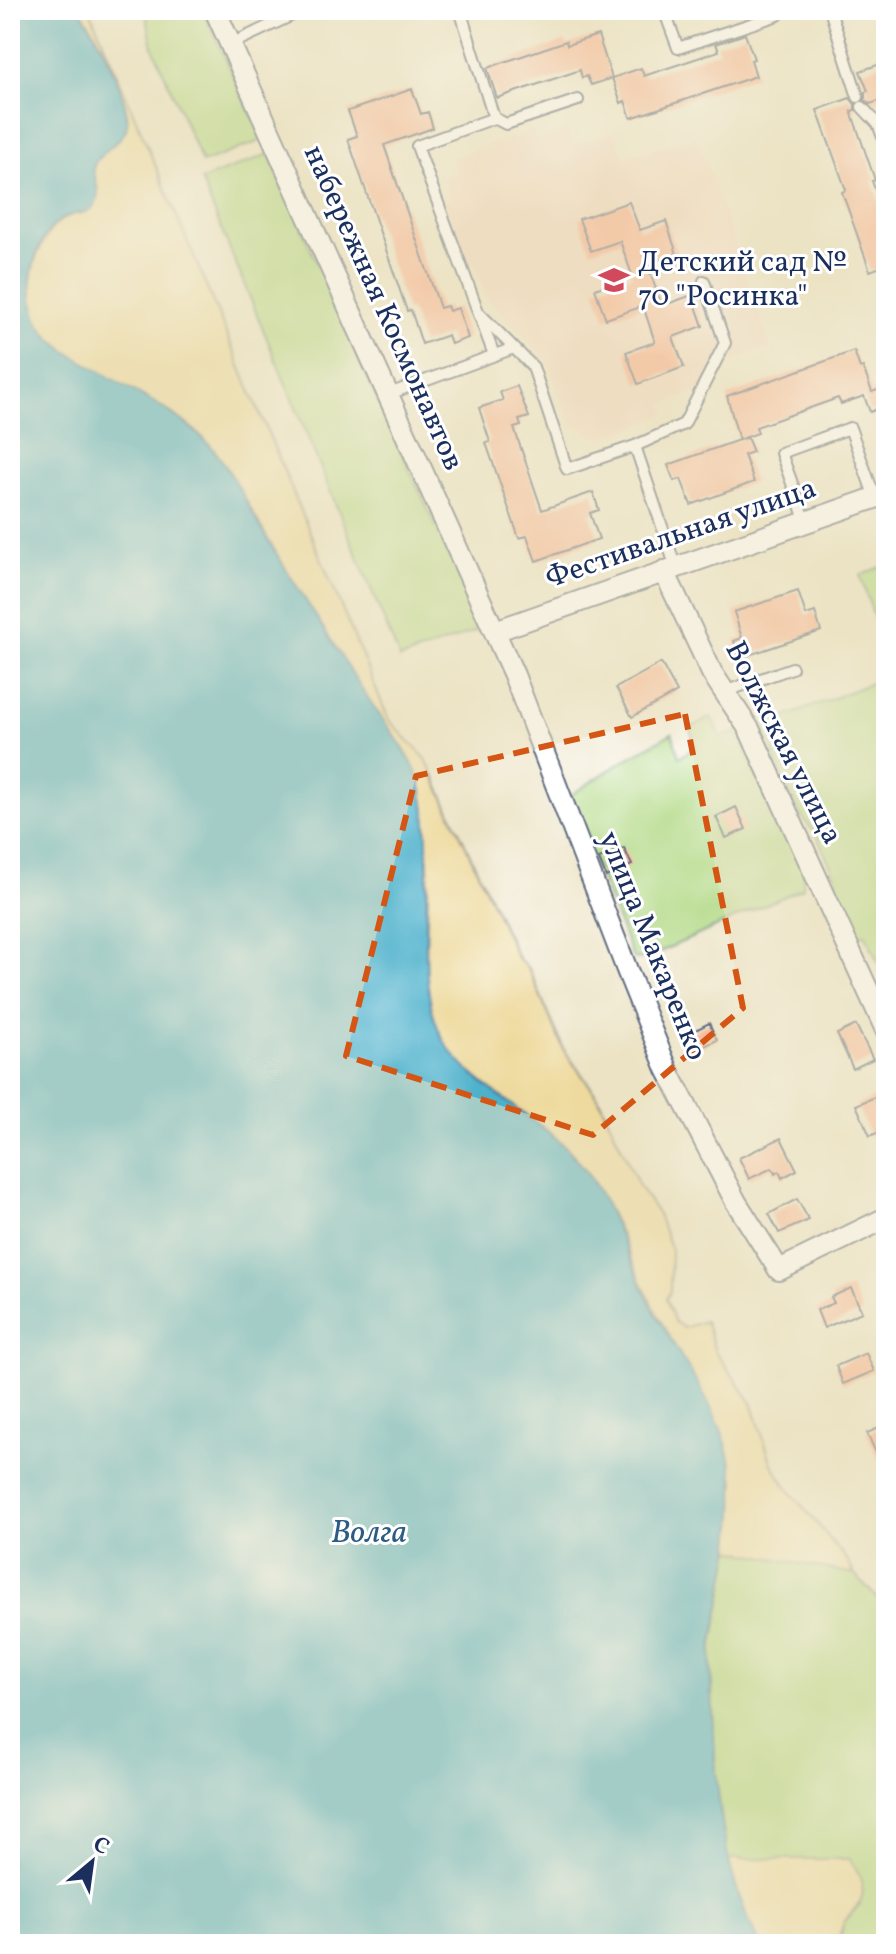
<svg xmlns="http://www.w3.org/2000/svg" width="896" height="1954" font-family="Vollkorn,serif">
<rect width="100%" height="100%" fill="#fff"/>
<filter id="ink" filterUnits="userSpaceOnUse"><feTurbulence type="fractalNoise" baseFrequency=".0125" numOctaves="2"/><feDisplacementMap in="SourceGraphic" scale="16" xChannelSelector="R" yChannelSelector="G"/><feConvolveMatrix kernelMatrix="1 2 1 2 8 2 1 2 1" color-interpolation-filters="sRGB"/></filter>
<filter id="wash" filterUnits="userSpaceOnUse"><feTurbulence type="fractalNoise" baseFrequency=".006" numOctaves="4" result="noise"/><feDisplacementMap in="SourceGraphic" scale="32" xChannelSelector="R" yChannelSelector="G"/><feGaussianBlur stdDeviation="1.8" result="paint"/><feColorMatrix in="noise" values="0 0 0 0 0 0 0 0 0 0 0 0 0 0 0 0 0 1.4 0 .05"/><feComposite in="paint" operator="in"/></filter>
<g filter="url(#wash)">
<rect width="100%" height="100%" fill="#ece3c4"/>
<path fill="#f1d5bd" d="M 532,130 L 536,141 L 567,130 L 573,145 L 614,133 L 623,158 L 697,136 L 771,348 L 720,365 L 708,388 L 664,404 L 667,414 L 602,439 L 571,423 L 548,362 L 486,297 L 473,261 L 466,263 L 444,200 L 450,198 L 442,177 L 456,172 L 451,158 Z"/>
<path fill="#b0d882" stroke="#668470" stroke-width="2" d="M 145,10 L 203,10 L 263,140 L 202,163 L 153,47 Z
M 269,154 L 380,407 L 484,628 L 400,659 L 201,180 Z
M 886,565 L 886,629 L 884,625 L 877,627 L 860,575 Z
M 886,677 L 886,978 L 865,934 L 857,936 L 831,882 L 837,879 L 814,831 C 795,818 773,750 763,726 Z
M 711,717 L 721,737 L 737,733 L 804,871 L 803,888 L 644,959 L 633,958 L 568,797 L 617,765 L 672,733 L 679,757 L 696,748 L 690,728 Z
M 731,1550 L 854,1574 L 886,1607 L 886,1944 L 839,1944 L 844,1922 L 860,1904 L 850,1859 L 728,1859 L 716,1780 L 711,1655 Z"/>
<path fill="#eeda9e" stroke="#84847e" stroke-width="2" d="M 80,10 L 90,10 L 389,720 L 426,759 L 518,959 L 529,969 L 564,1050 L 598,1097 L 640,1188 L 658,1215 L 671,1250 L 670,1292 L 666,1299 L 675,1322 L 684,1328 L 705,1321 L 715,1351 L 752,1403 L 772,1464 L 789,1490 L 848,1561 L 854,1574 L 731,1550 L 735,1481 L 668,1333 C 635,1280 619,1216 583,1166 C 549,1119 471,1089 444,1041 C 415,988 431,919 428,862 C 428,853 426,844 425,835 C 424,817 425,797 419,780 C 408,748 381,720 363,692 C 333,642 301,594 271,544 C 255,517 240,487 222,460 C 194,417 136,394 93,368 C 76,357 57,347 44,330 C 24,307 29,270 42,245 C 51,226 62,215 83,213 L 98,189 C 87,157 99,162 114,142 C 120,135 123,126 128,118 C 120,81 103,40 80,10 Z
M 728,1859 L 850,1859 C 884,1913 839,1901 839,1944 L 761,1944 L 742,1908 Z"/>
<path fill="#4cb0cb" stroke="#347094" stroke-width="2" d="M 10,10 L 80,10 C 95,30 135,106 126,130 C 119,145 101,150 93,166 C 94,178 103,196 94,206 C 88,215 74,212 66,217 C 37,231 24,281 34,309 C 36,316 38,323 42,328 C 53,345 74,356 91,366 C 136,394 195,418 224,464 C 241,490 255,518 271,545 C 302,595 334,645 366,695 C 383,723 411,751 420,783 C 440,857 408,979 444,1041 C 469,1084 534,1114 569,1151 C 612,1195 627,1263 657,1316 C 679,1355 706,1391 723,1434 C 750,1504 722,1579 712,1649 C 709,1676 712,1706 713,1733 C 718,1806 724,1879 761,1944 L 10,1944 Z"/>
<g id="blocks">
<path fill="#faab86" d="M 745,34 L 754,59 L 751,60 L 756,76 L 631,118 L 625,101 L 621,103 L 612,78 L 641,68 L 644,76 L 719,51 L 716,44 Z
M 598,35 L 612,78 L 591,85 L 587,76 L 582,78 L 580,70 L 497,98 L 487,68 L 566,41 L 567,45 Z
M 886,62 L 886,99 L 870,104 L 865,100 L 865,92 L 868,91 L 860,71 Z
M 412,89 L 421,114 L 428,112 L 433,128 L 384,145 L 440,308 L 447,306 L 449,311 L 458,308 L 468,338 L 451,344 L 448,335 L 422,344 L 411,310 L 407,311 L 348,139 L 357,136 L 348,111 Z
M 850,98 L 855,104 L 855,110 L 851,111 L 875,180 L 872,181 L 886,221 L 886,265 L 870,271 L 842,192 L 846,190 L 817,110 Z
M 629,202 L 640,230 L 666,221 L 677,254 L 647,264 L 662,306 L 692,295 L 703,326 L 673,337 L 684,367 L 638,384 L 626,352 L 655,342 L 643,306 L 606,319 L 595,289 L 632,275 L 620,241 L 591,251 L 579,219 Z
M 854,351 L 860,368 L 863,367 L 872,392 L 886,387 L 886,406 L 870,412 L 864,396 L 841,404 L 838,398 L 756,427 L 758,433 L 739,440 L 727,396 Z
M 517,386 L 529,417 L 519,420 L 521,426 L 514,428 L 542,510 L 593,492 L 599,510 L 590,513 L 599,539 L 536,561 L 527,536 L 519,538 L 486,443 L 490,442 L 479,408 L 503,400 L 500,392 Z
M 747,437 L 753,452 L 744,455 L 754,482 L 691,505 L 681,479 L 674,481 L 668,465 Z
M 798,591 L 806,615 L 815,612 L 821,631 L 740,658 L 734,641 L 742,638 L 734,612 Z
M 661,663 L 677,692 L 632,717 L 616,688 Z
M 736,807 L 746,829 L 726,838 L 716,817 Z
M 624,848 L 632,865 L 606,877 L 599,859 Z
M 709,1023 L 717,1040 L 690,1053 L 682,1037 Z
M 856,1025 L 873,1059 L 853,1069 L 837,1034 Z
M 875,1097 L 879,1106 L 886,1102 L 886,1129 L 870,1136 L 856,1105 Z
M 781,1138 L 797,1170 L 782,1178 L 779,1171 L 775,1174 L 772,1168 L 749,1179 L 739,1158 Z
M 797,1199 L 809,1220 L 779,1233 L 769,1214 Z
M 851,1288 L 862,1312 L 824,1328 L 817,1310 L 834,1303 L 831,1297 Z
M 866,1353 L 874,1371 L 843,1384 L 836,1366 Z
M 886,1425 L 886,1475 L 867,1433 Z"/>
</g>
</g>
<g filter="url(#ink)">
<use href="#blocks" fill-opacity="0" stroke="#646e82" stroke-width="2"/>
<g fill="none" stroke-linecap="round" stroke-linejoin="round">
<g stroke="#646e82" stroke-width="14">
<path id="lane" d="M 460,10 L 494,118
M 664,10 L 678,48 L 778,15 L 776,10
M 830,10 L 858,97
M 231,44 L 303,10
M 862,107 L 878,124
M 886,121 L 878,124 L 886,145
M 478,312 L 533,367 L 567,469 L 635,446 L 684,424 L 725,343 L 704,281
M 494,355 L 417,146 L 494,118 L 506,124 L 578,100
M 389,394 L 514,348
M 635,446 L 676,568
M 806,522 L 781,453 L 850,428 L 875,498
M 724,692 L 792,668"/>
</g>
<g stroke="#646e82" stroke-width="24">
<path id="street" d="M 215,10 L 514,675 L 627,970 L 667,1069 L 736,1202 L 779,1270 L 886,1218
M 664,571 L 712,673 L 749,729 L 886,1030
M 495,631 L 886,494"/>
</g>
<use href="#lane" stroke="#fff" stroke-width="10"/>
<use href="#street" stroke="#fff" stroke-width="20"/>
</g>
</g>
<path d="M0 0H896V1954H0ZM 685,714 L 743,1008 L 593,1135 L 346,1056 L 416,776 Z" fill="#ece3c4" fill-opacity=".55" fill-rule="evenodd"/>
<path fill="none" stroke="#d45514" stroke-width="6" stroke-dasharray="16 10" stroke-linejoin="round" d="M 685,714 L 743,1008 L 593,1135 L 346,1056 L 416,776 Z"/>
<defs>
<g id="school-bare" transform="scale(2.4)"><path d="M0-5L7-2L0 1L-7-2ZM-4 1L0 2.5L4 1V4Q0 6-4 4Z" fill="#d1495b" stroke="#fff" stroke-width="2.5" paint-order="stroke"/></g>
</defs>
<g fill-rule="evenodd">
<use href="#school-bare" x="614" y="280"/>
</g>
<g text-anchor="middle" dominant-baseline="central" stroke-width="6" stroke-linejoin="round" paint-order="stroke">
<g font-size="30" fill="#1b2f5e" stroke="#fff" text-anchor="start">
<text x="638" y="263">Детский сад №<tspan x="638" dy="34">70 "Росинка"</tspan></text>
</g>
<g font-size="30" fill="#1b2f5e" stroke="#fff">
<text transform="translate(383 308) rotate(66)">набережная Космонавтов</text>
<text transform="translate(681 534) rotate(-19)">Фестивальная улица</text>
<text transform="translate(783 743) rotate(63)">Волжская улица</text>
<text transform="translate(652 946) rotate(68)">улица Макаренко</text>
</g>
<g font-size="32" font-style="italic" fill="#2c5c84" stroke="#fff">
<text x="369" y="1534">Волга</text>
</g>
</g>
<rect width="896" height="1954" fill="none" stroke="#fff" stroke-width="40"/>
<g transform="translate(92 1862) rotate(29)" stroke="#ffffff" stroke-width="6" paint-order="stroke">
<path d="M0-6L14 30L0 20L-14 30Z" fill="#1b2f5e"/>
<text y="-12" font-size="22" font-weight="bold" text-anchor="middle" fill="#1b2f5e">С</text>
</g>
</svg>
